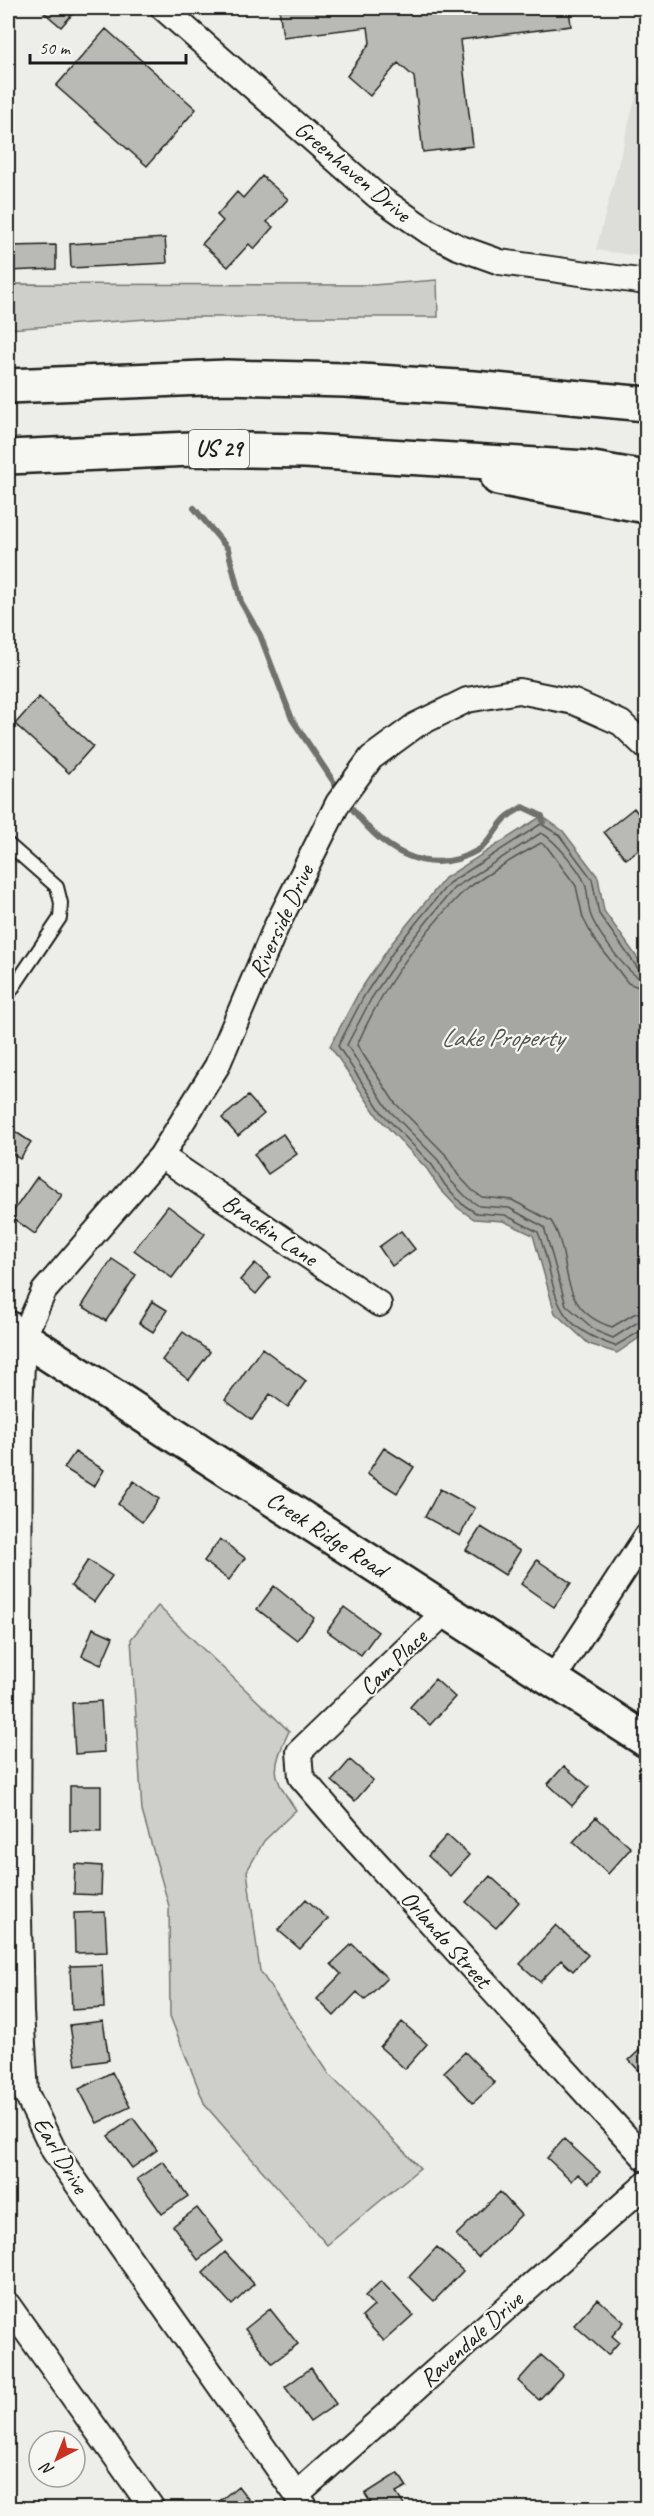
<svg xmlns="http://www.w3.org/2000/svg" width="654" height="2516" font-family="Caveat,sans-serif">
<rect width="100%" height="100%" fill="#edede9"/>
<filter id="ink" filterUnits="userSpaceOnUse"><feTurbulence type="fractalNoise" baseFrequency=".0167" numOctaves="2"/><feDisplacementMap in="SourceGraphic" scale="12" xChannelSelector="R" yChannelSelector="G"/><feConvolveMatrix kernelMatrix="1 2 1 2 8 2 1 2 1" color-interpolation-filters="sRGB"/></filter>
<g filter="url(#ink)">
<path fill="#ddddda" d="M 646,57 L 646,257 L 596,250 Z"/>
<path fill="#cececb" stroke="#757574" stroke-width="1.5" d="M 437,280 L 438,317 L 175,317 L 8,329 L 8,284 L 373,285 Z
M 158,1606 L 289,1731 C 271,1771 271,1774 296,1810 L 264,1841 L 247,1871 L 260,1971 L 330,2075 L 420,2168 L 327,2245 L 205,2105 L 170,2016 L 169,1906 L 142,1811 L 131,1639 Z"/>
<path fill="#a6a6a3" stroke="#6f6f6d" stroke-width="1.5" d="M 542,816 L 563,831 L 598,877 L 604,911 L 646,970 L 646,1333 L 617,1353 L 589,1344 L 555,1313 L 533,1235 L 503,1221 L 474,1219 L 458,1208 L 440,1189 L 427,1169 L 378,1117 L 330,1046 L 359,992 L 392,943 L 445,878 Z"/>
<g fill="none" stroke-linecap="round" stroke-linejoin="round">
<path stroke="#535352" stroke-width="1.5" d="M 646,973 L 639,970 L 599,914 L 592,879 L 559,835 L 541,824 L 449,883 L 397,946 L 364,996 L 338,1046 L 382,1113 L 432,1165 L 445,1185 L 462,1204 L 476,1213 L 505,1215 L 538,1232 C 560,1287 543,1322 615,1346 L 646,1328
M 646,980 C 630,980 597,931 591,916 C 587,906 589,894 585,884 C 581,871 553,838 541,833 L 454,888 L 403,951 L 371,999 L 347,1045 L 388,1109 L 438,1160 L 451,1181 L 467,1198 L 479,1206 L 509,1208 L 544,1227 L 566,1305 L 596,1331 L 613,1338 L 638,1322 L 646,1320
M 646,990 L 628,983 L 594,939 L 583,918 L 576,886 L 547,847 L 541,843 C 521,854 474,881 459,896 C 418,938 380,992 357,1045 L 395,1103 L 445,1154 L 458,1175 L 473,1191 L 482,1197 L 512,1200 L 551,1221 C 575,1258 553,1308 612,1327 L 634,1314 L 646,1311"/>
<path stroke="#6f6f6d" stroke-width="6" d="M 194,508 L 228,549 L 241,602 L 260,635 L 292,719 L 339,790
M 347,801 C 377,846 425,882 480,849 C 491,841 497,826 507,817 C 512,813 518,810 523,807 L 542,816 L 543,822"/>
</g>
<path fill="#b9b9b6" stroke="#1c1c1c" stroke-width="1.5" d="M 39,8 L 78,8 L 61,27 Z
M 279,8 L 569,8 L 571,26 L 460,40 L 473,146 L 423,152 L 414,77 L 398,63 L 370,96 L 347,76 L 370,43 L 368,27 L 283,37 Z
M 106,29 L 196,109 L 147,166 L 56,86 Z
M 262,176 L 288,199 L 267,222 L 273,227 L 254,249 L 249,244 L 228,267 L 202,244 L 223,221 L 217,215 L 237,192 L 243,198 Z
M 165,238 L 167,263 L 71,268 L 70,244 Z
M 56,245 L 56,269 L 8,271 L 8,246 Z
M 39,697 L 93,746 L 69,773 L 15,724 Z
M 634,808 L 646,824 L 646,844 L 626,859 L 604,832 Z
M 248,1096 L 264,1114 L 238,1136 L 222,1118 Z
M 11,1129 L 31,1142 L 20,1159 L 8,1151 L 8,1135 Z
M 283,1134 L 297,1154 L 268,1174 L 254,1154 Z
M 37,1177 L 62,1195 L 35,1234 L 10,1216 Z
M 168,1206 L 205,1234 L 172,1278 L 134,1250 Z
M 401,1231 L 415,1249 L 392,1266 L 379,1247 Z
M 112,1259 L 136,1275 L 106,1321 L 82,1306 Z
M 255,1263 L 270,1277 L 256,1294 L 240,1280 Z
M 152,1301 L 167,1310 L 153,1332 L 139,1323 Z
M 183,1332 L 210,1352 L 189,1380 L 162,1360 Z
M 262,1348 L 306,1381 L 288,1407 L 270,1394 L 252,1420 L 225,1400 Z
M 384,1448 L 414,1467 L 397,1493 L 367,1474 Z
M 75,1452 L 104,1470 L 94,1487 L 64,1468 Z
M 134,1481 L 159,1499 L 142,1522 L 118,1504 Z
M 440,1489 L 475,1508 L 460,1536 L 425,1517 Z
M 481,1527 L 520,1551 L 505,1575 L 466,1550 Z
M 220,1539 L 245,1558 L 229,1580 L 204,1561 Z
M 88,1560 L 112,1576 L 94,1602 L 71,1586 Z
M 537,1560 L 571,1583 L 554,1607 L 521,1584 Z
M 274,1586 L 314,1618 L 297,1640 L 257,1609 Z
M 344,1607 L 378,1632 L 361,1655 L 327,1631 Z
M 93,1628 L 113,1637 L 101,1665 L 82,1656 Z
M 435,1679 L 455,1697 L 430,1725 L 410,1707 Z
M 101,1701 L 104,1752 L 75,1754 L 72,1703 Z
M 350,1760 L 373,1780 L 355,1801 L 332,1781 Z
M 564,1766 L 589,1787 L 572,1806 L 548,1784 Z
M 70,1786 L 101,1786 L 101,1832 L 70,1831 Z
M 596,1817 L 631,1848 L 608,1874 L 573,1842 Z
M 447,1835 L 469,1855 L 450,1876 L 428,1856 Z
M 75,1864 L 102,1866 L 101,1895 L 74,1894 Z
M 490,1876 L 519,1902 L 496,1928 L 466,1902 Z
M 306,1899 L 328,1919 L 300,1949 L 278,1930 Z
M 105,1912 L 107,1952 L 75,1953 L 74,1913 Z
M 556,1925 L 588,1955 L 573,1971 L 561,1960 L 540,1982 L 520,1964 Z
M 352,1944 L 387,1978 L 365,2000 L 357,1992 L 334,2016 L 317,1999 L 341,1974 L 331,1964 Z
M 102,1965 L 104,2008 L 72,2010 L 70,1966 Z
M 103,2021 L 109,2060 L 76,2065 L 70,2025 Z
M 402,2022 L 427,2044 L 405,2069 L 380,2047 Z
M 646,2044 L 646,2078 L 629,2060 Z
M 465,2052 L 495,2083 L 473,2103 L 444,2072 Z
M 112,2072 L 130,2107 L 97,2123 L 79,2089 Z
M 133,2118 L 157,2150 L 132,2168 L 108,2136 Z
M 564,2139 L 600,2172 L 589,2183 L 578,2174 L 572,2181 L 547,2158 Z
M 163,2161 L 188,2196 L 162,2214 L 137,2179 Z
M 500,2192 L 521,2215 L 478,2257 L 456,2235 Z
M 197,2208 L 223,2241 L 198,2260 L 173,2226 Z
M 437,2247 L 463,2271 L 434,2301 L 409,2277 Z
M 225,2252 L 254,2284 L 232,2305 L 203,2273 Z
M 381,2281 L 413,2315 L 384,2341 L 362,2317 L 374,2306 L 365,2296 Z
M 598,2299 L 624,2322 L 612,2336 L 619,2342 L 608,2355 L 574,2325 Z
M 270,2309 L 298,2344 L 272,2363 L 245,2329 Z
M 541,2355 L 563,2374 L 539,2400 L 518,2381 Z
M 311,2368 L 336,2404 L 310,2422 L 285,2387 Z
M 398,2473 L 407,2487 L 396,2493 L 406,2508 L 374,2508 L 365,2494 Z
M 238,2486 L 255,2508 L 220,2508 L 216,2504 Z"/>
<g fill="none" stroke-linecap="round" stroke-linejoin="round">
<g stroke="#1c1c1c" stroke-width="16">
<path id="lane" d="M 8,844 L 57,887 L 61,903 L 60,918 L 8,995"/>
</g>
<g stroke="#1c1c1c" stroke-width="28">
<path id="street" d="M 163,8 L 377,196 L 429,232 L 458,247 L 500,262 L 646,282
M 161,1156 L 379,1304
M 447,1610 L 299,1752 L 301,1777 L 351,1835 L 646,2159
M 553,1679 L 646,1537
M 8,2305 L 152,2508
M 296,2495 L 646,2184
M 306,2508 L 54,2151 L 26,2093 L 21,2012 L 18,1872 L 20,1412 L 23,1338 L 44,1291 L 161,1156 L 217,1066 L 276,927 L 338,803 L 371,758 L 416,725 L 467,700 L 519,691 L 574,702 L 621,723 L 646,747"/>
</g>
<g stroke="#1c1c1c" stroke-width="38">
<path id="secondary" d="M 8,1328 L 646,1740"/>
</g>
<g stroke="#1c1c1c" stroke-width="38">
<path id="highway" d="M 8,386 L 227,377 L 345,380 L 474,388 L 646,404
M 8,457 L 191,449 L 305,451 L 587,468 L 646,478
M 498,478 L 646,506"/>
</g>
<use href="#lane" stroke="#f6f6f2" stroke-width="12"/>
<use href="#street" stroke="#f6f6f2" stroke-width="24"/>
<use href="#secondary" stroke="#f6f6f2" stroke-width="33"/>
<use href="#highway" stroke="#f6f6f2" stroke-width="33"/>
</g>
</g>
<g text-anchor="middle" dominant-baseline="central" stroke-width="4.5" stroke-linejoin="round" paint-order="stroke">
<rect fill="#f6f6f2" stroke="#5d5d5c" stroke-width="1.5" x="189" y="430" width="60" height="38" rx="4.5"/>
<g font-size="22" font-weight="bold" fill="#1c1c1c">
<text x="219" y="449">US 29</text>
</g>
<g font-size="24" fill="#1c1c1c" stroke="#f6f6f2">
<text transform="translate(353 171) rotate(40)">Greenhaven Drive</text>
<text transform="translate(281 921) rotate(-65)">Riverside Drive</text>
<text transform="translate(270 1230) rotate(34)">Brackin Lane</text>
<text transform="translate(327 1534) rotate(33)">Creek Ridge Road</text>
<text transform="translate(393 1662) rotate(-44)">Cam Place</text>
<text transform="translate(446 1939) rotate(48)">Orlando Street</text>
<text transform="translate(61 2155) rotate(59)">Earl Drive</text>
<text transform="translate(471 2339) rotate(-42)">Ravendale Drive</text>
</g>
<g font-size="26" font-style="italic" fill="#535352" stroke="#f6f6f2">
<text x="502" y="1037">Lake Property</text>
</g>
</g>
<rect width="654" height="2516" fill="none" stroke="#f6f6f2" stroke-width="30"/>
<rect x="15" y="15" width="624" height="2486" fill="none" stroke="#1c1c1c" stroke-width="2" filter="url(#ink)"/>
<g transform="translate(57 2459) rotate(222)"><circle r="28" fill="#f6f6f2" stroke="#9f9f9c" stroke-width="1.5"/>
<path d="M0-4.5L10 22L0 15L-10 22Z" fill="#c8321e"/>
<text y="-9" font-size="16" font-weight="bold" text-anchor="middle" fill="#1c1c1c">N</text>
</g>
<path d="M30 54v9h156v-9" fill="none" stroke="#1c1c1c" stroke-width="3"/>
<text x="39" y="54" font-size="18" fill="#1c1c1c" stroke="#f6f6f2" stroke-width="4.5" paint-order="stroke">50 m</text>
</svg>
